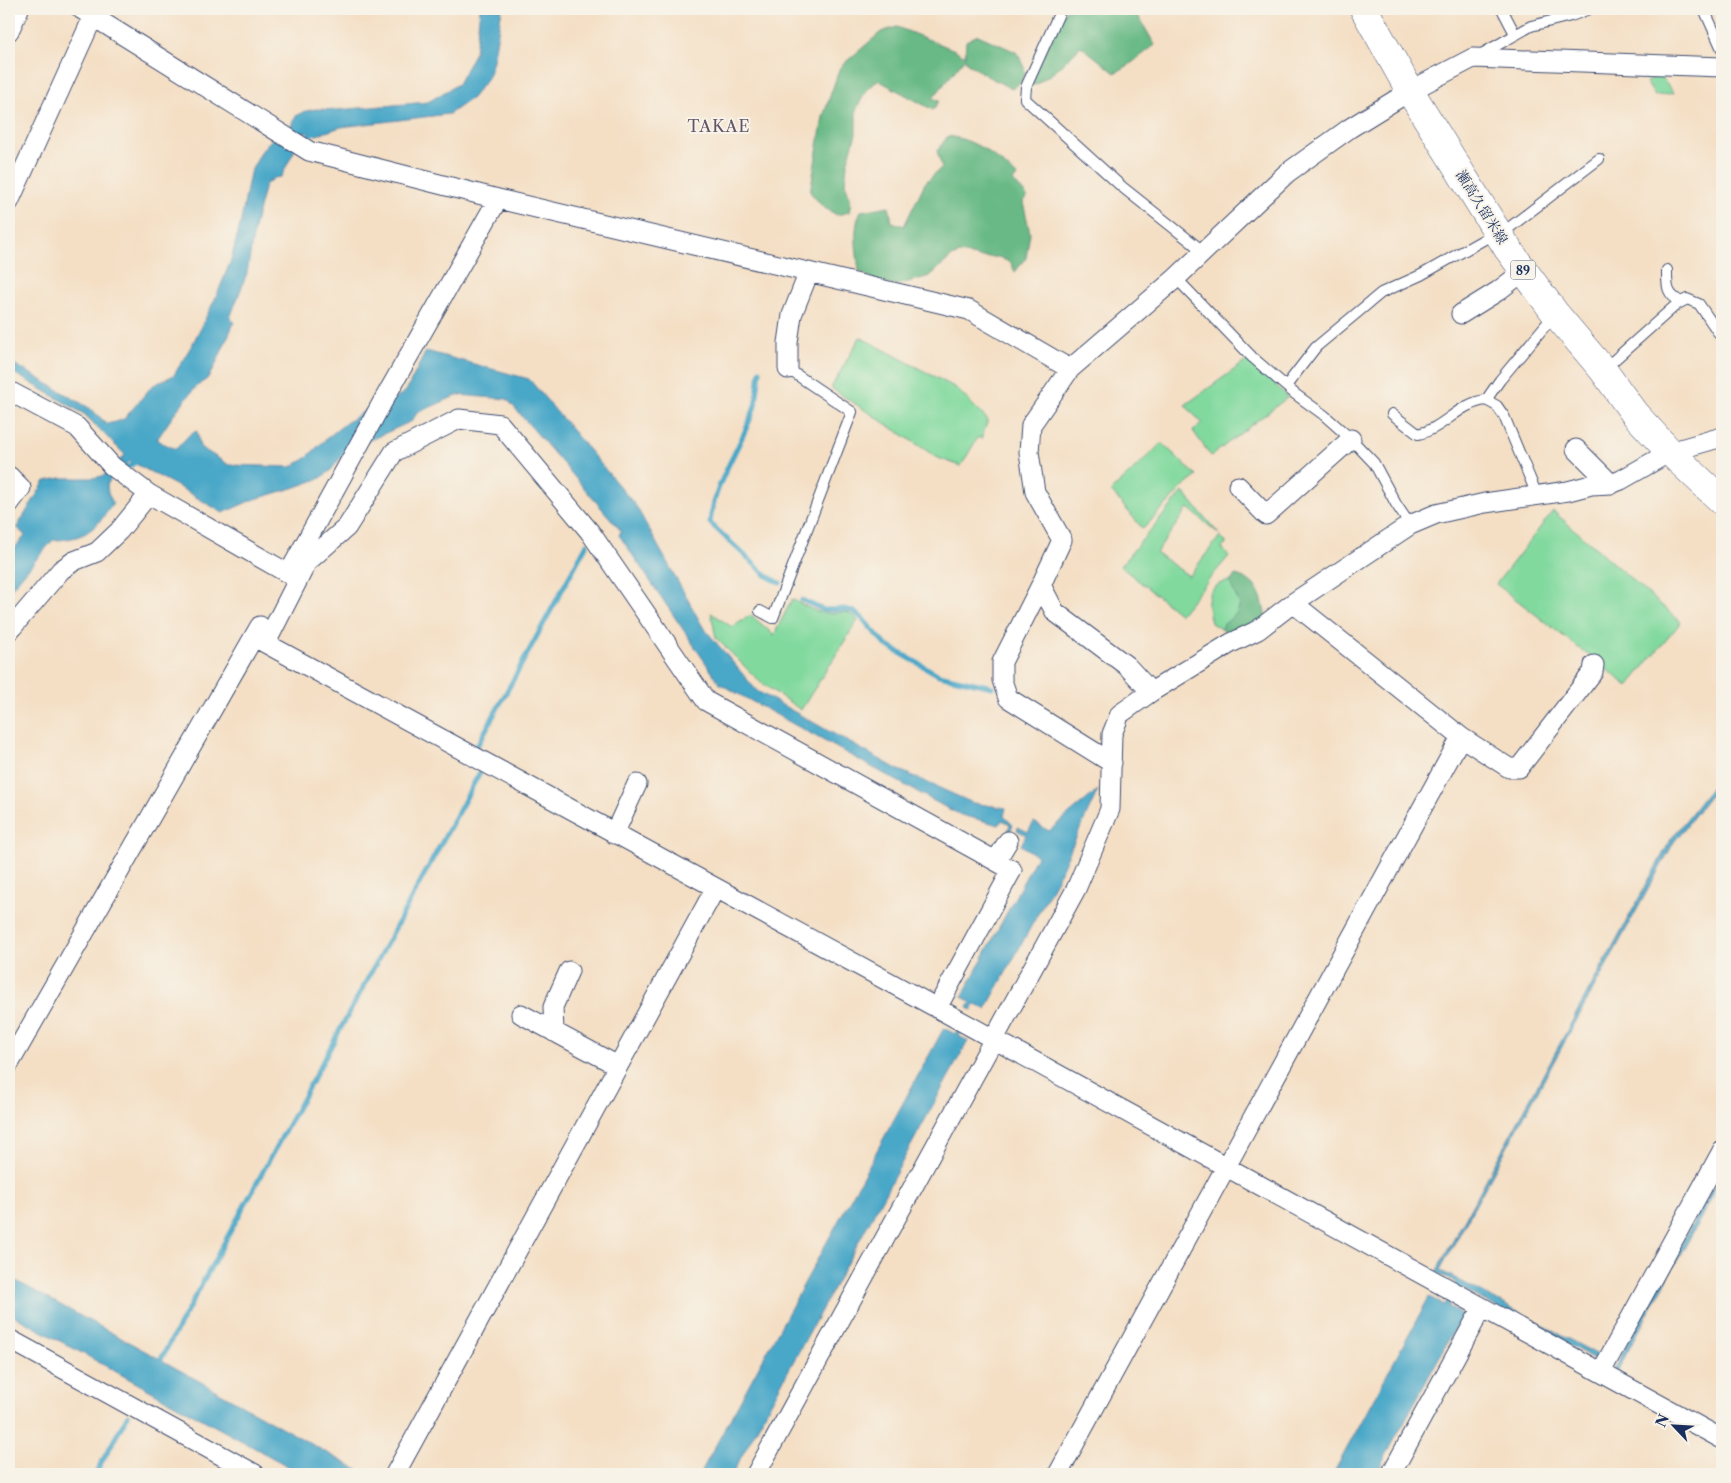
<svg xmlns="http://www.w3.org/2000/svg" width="1731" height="1483" font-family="'Libre Caslon Text','Noto Serif JP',serif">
<rect width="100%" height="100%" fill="#f7f3e8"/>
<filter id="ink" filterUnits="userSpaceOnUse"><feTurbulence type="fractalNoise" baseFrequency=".02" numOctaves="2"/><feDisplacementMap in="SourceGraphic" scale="10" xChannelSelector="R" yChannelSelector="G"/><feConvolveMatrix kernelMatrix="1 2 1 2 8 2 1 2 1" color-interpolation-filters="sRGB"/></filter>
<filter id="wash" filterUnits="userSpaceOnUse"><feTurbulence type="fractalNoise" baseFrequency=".0096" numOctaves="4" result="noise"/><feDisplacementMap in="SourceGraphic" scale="20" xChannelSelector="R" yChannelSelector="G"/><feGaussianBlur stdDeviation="1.12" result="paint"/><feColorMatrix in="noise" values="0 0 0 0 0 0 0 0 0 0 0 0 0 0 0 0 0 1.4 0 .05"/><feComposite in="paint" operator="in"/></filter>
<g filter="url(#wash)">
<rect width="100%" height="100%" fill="#f4dfc5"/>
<path fill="#81d99e" stroke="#4e847e" d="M 1659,75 L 1674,93 L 1655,96 L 1646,82 Z
M 860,337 L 956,388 L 988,420 L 981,439 L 978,437 L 961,466 L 938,458 L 831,388 Z
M 1249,359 L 1288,397 L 1211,456 L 1193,431 L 1202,423 L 1185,405 Z
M 1162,443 L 1197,476 L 1184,486 L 1143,529 L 1111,491 Z
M 1183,492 L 1219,534 L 1188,508 L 1156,553 L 1189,576 L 1220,536 L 1227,543 L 1222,548 L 1229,556 L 1180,614 L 1120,566 Z
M 1553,511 L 1681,622 L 1628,686 L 1496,584 Z
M 1235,580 L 1244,605 L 1239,617 L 1222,630 L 1211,623 C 1208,610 1203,592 1219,584 C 1223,582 1230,581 1235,580 Z
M 792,599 C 802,604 814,612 825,613 C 839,615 846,607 858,620 L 801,710 L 760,682 L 716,638 L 711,613 L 732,627 L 751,615 L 774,635 Z"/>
<path fill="#68b985" stroke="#427472" d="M 1066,9 L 1134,9 L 1155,45 L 1129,65 L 1115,73 L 1081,46 L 1054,72 L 1035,85 L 1029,84 Z
M 897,27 L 955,50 L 965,56 L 966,41 L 978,35 L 1016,52 L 1023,63 L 1025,73 L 1021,82 L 1012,89 L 985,75 L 966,62 L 965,58 L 933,98 L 939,101 L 933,110 L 878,80 L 866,91 L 856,110 L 856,134 L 847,164 L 845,183 L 851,201 L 849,212 L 837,215 L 823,207 L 810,192 L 823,117 L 840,67 L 881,32 Z
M 948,136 C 980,141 993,156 1017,176 L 1013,181 L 1027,196 L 1023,202 L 1030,233 L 1026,258 L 1015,272 L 1011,263 L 999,257 L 979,257 L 963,253 L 951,257 L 930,276 L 897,285 L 878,283 L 859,271 C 857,252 852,228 861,211 L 889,206 L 892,222 L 904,226 L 925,183 L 942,167 L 937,151 Z
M 1236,575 C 1260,582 1262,597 1266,619 L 1231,640 L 1221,627 L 1237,613 L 1240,605 L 1230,583 Z"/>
<path fill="#4aa7c8" stroke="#326b93" d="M 480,9 L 502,9 L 493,61 L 487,79 L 472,98 L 449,114 L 341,127 L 317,135 L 304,132 L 281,177 L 274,178 L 265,185 L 255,224 L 247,273 L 230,318 L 234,323 L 214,368 L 207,379 L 196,387 L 177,410 L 158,438 L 158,441 L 176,449 L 191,433 L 197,431 L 200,447 L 229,465 L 291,467 L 305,459 L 327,438 L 346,423 L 369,408 L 390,402 L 406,391 L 426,351 L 529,379 L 636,506 L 703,627 L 757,691 L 897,769 L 973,803 L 1006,808 L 1004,816 L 1013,825 L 1010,832 L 1008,831 L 1010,824 L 1002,820 L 999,825 L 961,815 L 943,806 L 720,684 L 619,535 L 621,531 L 616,525 L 507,399 L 458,395 L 417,413 L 412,421 L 346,451 L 331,470 L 321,478 L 293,488 L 252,500 L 223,513 L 179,487 L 130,461 L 112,477 L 107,485 L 108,493 L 113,503 C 97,529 84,540 53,540 L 9,591 L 9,555 L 25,536 L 17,527 L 45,481 L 61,478 L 92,478 L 103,476 L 125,455 L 84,414 L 9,370 L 9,361 L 91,409 L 106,423 L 112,423 L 124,419 L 152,386 L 174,375 L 193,343 L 217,295 L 231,260 L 241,221 L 250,173 L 261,152 L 268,143 L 273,138 L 290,130 L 293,120 L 296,116 L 306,111 L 316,109 L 337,110 L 428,102 L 458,84 L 475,52 Z
M 1722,774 L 1722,780 L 1674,842 L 1440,1270 L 1600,1356 L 1597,1360 L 1460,1288 L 1449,1307 L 1460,1314 L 1461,1317 L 1376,1474 L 1333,1474 L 1429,1297 L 1445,1305 L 1456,1283 L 1436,1272 L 1671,839 Z
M 1098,790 L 1057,879 L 986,1009 L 975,1005 L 972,1010 L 968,1008 L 971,1002 L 962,997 L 1037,856 L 1021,845 L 1026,835 L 1017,830 L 1018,827 L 1028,832 L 1034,822 L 1049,831 Z
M 944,1028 L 955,1034 L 957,1030 L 961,1032 L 959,1036 L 968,1041 L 732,1474 L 700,1474 Z
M 1722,1169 L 1722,1179 L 1617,1371 L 1612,1368 L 1614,1368 Z
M 9,1277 L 158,1358 L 365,1474 L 302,1474 L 9,1313 Z"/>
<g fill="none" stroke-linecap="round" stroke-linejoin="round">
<path stroke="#4aa7c8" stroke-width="5" d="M 302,142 L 317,130
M 760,371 C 758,383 758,397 754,409 C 741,448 714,481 710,523 L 767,576 L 780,583
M 124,470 L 140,459
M 802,600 L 824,610 L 844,609 L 853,611 L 861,617 L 886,645 L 939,675 L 992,687
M 476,748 L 587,544
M 161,1359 L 480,772
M 95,1474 L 128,1415"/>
</g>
</g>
<g filter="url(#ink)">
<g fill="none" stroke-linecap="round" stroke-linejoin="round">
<g stroke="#3c496d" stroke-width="12">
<path id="service" d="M 1061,9 L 1026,87 L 1025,99 L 1121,186 L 1204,252
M 1502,9 L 1515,34
M 1704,9 L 1722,49
M 1478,56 L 1531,26 L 1571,16 L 1589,9
M 1501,234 L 1599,159
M 1667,270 C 1667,286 1666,294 1681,302
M 1176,278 L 1252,357 L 1295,394 L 1324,415 L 1351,439 L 1374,463 L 1396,504 L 1410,525
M 1603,370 L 1676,305 L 1687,299 L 1699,304 L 1722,338
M 1286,386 L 1316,347 L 1381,293 L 1421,275 L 1490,236
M 1392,414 L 1418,434 C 1443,429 1459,403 1486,400
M 1535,495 L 1534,488 L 1504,416 L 1497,406 L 1486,400 L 1500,380 L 1549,321
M 760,611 L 773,618 L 852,412 L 788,369"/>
</g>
<g stroke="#3c496d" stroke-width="21">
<path id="minor" d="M 81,9 L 309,151 L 498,199 L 969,310 L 1070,369
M 9,31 L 19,9
M 9,202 L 93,17
M 1461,314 L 1498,291 L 1524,271
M 788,369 L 788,343 L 792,315 L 809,272
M 9,391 L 77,427 L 112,466 L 149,494 L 289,574
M 1576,449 L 1611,484
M 9,476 L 21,488 L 9,504
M 1238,486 L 1266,515 L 1351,439
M 290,571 L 383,401 L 498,199
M 1041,585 L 1002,662 L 1002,680 L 1008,698 L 1112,763
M 1293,603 L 1461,737 L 1509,768 L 1519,768 L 1593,672 L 1594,665
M 9,631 L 61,570 L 74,561 L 97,552 L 119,531 L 149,494
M 254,637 L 937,1008 L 1722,1439
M 266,643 L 307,562 L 347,527 L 394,452 L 459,419 L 500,424 L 590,532 L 706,701 L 1012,870 L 937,1008
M 1151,692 L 1127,666 L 1055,612 L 1041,585 L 1062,540 L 1035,492 L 1029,452 L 1031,425 L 1070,369 L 1176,278 L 1287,173 L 1350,128 L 1410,91 L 1473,58 L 1722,67
M 614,834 L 637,784
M 996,861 L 1008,841
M 521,1014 L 618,1066
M 554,1032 L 553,1007 L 569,971
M 9,1064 L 260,626
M 9,1339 L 255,1474
M 1601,1372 L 1722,1151
M 395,1474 L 715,889
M 756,1474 L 1076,889 L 1110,809 L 1112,734 L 1120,714 L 1151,692 L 1231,643 L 1258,630 L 1293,603 L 1410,525 L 1436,514 L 1485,503 L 1568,491 L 1591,485 L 1611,484 L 1621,480 L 1670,452 L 1722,437
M 1058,1474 L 1461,737
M 1391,1474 L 1482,1308"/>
</g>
<g stroke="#3c496d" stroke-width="29">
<path id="primary" d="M 1364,9 L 1410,91 L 1508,249 L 1555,313 L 1603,370 L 1634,413 L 1670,452 L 1722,501"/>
</g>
<use href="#service" stroke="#fff" stroke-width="10"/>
<use href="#minor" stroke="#fff" stroke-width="19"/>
<use href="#primary" stroke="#fff" stroke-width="28"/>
</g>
</g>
<g text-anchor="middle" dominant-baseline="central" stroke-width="4" stroke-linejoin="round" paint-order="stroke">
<rect fill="#f7f3e8" stroke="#5d6a87" stroke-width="1" x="1510.5" y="260.5" width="25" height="19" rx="4"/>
<g font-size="12" font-weight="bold" fill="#1b2f5e">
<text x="1523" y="270">89</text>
</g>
<g font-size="14" fill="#1b2f5e" stroke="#f7f3e8">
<text transform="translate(1482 207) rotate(58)">瀬高久留米線</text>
</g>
<g font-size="16" letter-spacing="1" fill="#635467" stroke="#f7f3e8">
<text x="719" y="126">TAKAE</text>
</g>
</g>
<rect width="1731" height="1483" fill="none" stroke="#f7f3e8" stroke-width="30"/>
<g transform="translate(1674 1426) rotate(295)" stroke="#f7f3e8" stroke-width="4" paint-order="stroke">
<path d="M0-4L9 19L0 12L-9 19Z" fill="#1b2f5e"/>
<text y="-8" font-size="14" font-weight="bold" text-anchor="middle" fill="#1b2f5e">N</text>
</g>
</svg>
